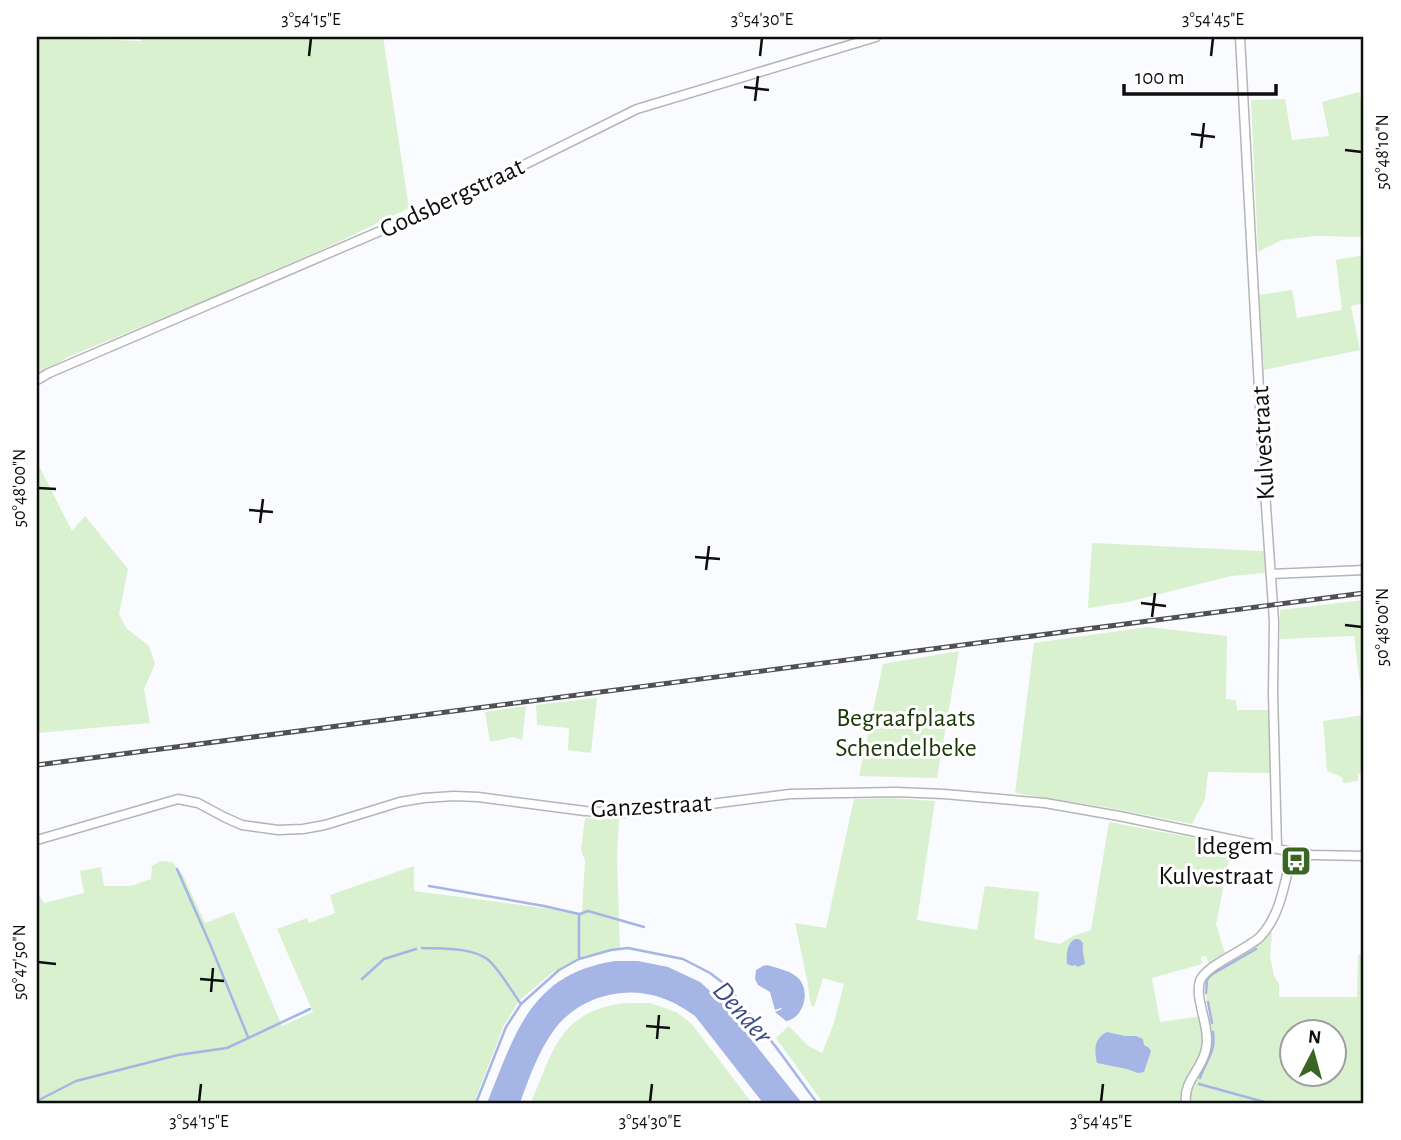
<svg xmlns="http://www.w3.org/2000/svg" width="1401" height="1140" font-family="'Alegreya Sans',sans-serif">
<rect width="100%" height="100%" fill="#fafbff"/>
<path fill="#d9f1cf" fill-rule="evenodd" d="M 37,37 L 141,41 L 142,37 L 383,37 L 409,208 L 332,245 L 214,297 L 68,357 L 37,375 Z
M 1359,92 L 1364,112 L 1364,237 L 1316,236 L 1282,240 L 1258,252 L 1251,100 L 1285,99 L 1292,140 L 1329,136 L 1322,102 Z
M 1364,255 L 1364,303 L 1351,306 L 1360,350 L 1264,370 L 1259,295 L 1292,290 L 1297,318 L 1342,310 L 1336,260 Z
M 37,462 L 72,531 L 85,516 L 128,569 L 119,614 L 126,628 L 149,646 L 155,664 L 144,689 L 150,723 L 37,733 Z
M 1092,543 L 1264,551 L 1265,573 L 1231,576 L 1128,602 L 1088,608 Z
M 1364,600 L 1364,773 L 1358,774 L 1358,781 L 1343,783 L 1342,777 L 1327,771 L 1323,721 L 1364,715 L 1354,636 L 1280,639 L 1280,610 Z
M 1147,627 L 1227,636 L 1226,699 L 1236,700 L 1237,710 L 1269,710 L 1270,773 L 1208,772 L 1205,799 L 1192,824 L 1104,807 L 1015,793 L 1034,643 Z
M 959,651 L 937,778 L 859,776 L 883,664 Z
M 597,698 L 591,753 L 568,750 L 569,728 L 537,725 L 536,705 Z
M 526,706 L 522,740 L 513,737 L 490,742 L 485,712 Z
M 892,798 L 935,801 L 917,920 L 977,930 L 985,886 L 1039,892 L 1034,939 L 1060,944 L 1073,936 L 1091,930 L 1109,822 L 1232,845 L 1216,924 L 1226,957 L 1209,964 L 1206,956 L 1201,957 L 1202,964 L 1152,978 L 1160,1022 L 1202,1016 L 1206,1046 L 1211,1051 L 1213,1039 L 1204,982 C 1212,968 1229,963 1242,955 C 1252,948 1261,941 1269,932 L 1272,933 L 1270,956 L 1274,976 L 1279,984 L 1279,997 L 1357,997 L 1358,955 L 1364,955 L 1364,1103 L 1193,1103 L 1192,1100 L 1184,1103 L 823,1103 L 776,1038 L 789,1026 L 807,1045 L 822,1053 L 833,1026 L 844,984 L 823,978 L 814,1007 L 811,1006 L 807,980 L 795,923 L 826,928 L 854,799 ZM 1292,1032 L 1334,1032 L 1334,1074 L 1292,1074 Z
M 585,818 L 619,819 L 617,857 L 620,948 L 584,956 L 553,972 L 520,1000 L 504,1025 L 474,1103 L 37,1103 L 37,892 L 44,903 L 84,893 L 80,871 L 101,867 L 104,886 L 131,886 L 151,879 L 152,866 L 160,861 L 172,862 L 183,875 L 205,923 L 234,912 L 282,1026 L 313,1012 L 277,929 L 307,918 L 309,923 L 335,913 L 330,895 L 414,866 L 414,891 L 582,913 L 585,861 L 581,849 Z
M 625,1003 L 650,1003 L 676,1012 L 691,1023 L 752,1103 L 531,1103 C 553,1050 560,1011 625,1003 Z"/>
<path fill="#a5b5e5" d="M 1075,939 L 1079,939 L 1083,943 C 1082,951 1084,957 1085,964 L 1077,967 L 1076,965 L 1072,966 L 1067,964 C 1066,955 1067,943 1075,939 Z
M 615,961 L 638,961 L 668,967 L 700,982 L 719,999 L 802,1103 L 763,1103 L 695,1016 C 685,1009 674,1002 662,998 C 624,984 578,997 554,1030 C 538,1052 529,1078 520,1103 L 487,1103 C 515,1034 530,974 615,961 Z
M 767,965 C 777,968 792,971 799,979 C 811,992 803,1019 786,1021 L 775,1012 L 782,1009 L 781,1008 L 775,1010 L 770,992 L 758,985 L 755,979 L 756,970 L 763,966 Z
M 1107,1032 L 1125,1036 L 1136,1036 L 1143,1039 L 1144,1045 L 1148,1047 L 1151,1051 L 1144,1072 L 1138,1073 L 1127,1069 L 1097,1063 C 1094,1050 1094,1038 1107,1032 Z"/>
<g fill="none" stroke-linecap="round" stroke-linejoin="round">
<path stroke="#a5b5e5" stroke-width="2.5" d="M 177,869 L 210,944 L 248,1037
M 429,886 L 544,906 L 579,914 L 579,957
M 580,914 L 588,911 L 644,927
M 422,948 C 443,949 470,947 487,959 C 498,967 512,992 521,1004
M 362,979 L 384,959 L 416,949
M 1206,993 L 1207,980 L 1211,975 L 1256,949
M 1208,1002 L 1212,1023
M 1200,1078 C 1206,1060 1216,1053 1213,1032
M 1199,1084 L 1268,1103
M 37,1101 L 76,1081 L 178,1055 L 227,1048 L 310,1009
M 476,1103 L 506,1027 L 521,1004 L 559,970 L 579,959 L 611,950 L 628,948 L 683,959 L 710,973 L 727,986 L 776,1047 L 817,1103"/>
<g stroke="#b4b5b9" stroke-width="11">
<path id="street" d="M 1240,37 L 1263,463 L 1274,621 L 1273,693 L 1277,849
M 37,380 L 49,373 L 455,199 L 637,109 L 876,37
M 1271,574 L 1364,570
M 37,840 L 178,799 L 198,803 L 224,817 L 242,825 L 278,830 L 303,829 L 325,825 L 400,802 L 424,798 L 454,796 L 478,797 L 585,811 L 621,813 L 703,805 L 790,794 L 896,792 L 944,794 L 1045,803 L 1119,816 L 1292,852 L 1312,855 L 1364,856
M 1186,1103 C 1183,1081 1202,1070 1206,1049 C 1211,1027 1194,999 1200,981 C 1206,965 1246,950 1260,937 C 1281,915 1285,881 1292,852"/>
</g>
<use href="#street" stroke="#fff" stroke-width="8"/>
<g stroke="#4f5052" stroke-width="5">
<path id="rail" d="M 37,765 L 1364,593"/>
</g>
<use href="#rail" stroke="#fff" stroke-width="2.5" stroke-dasharray="8" stroke-linecap="butt"/>
</g>
<path fill="none" stroke="#0e0e0f" stroke-width="2.5" d="M 309,56 L 311,38M 760,56 L 762,38M 1211,56 L 1213,38M 744,87 L 769,90M 755,101 L 758,76M 1191,134 L 1215,137M 1201,148 L 1204,123M 1345,150 L 1362,152M 38,488 L 56,489M 249,510 L 273,512M 260,523 L 263,499M 695,557 L 720,559M 706,570 L 709,546M 1141,603 L 1166,606M 1152,617 L 1155,593M 1345,625 L 1362,627M 38,962 L 56,964M 200,979 L 224,981M 211,992 L 213,968M 646,1026 L 670,1028M 657,1039 L 659,1015M 199,1102 L 201,1084M 650,1102 L 652,1084M 1101,1102 L 1103,1084"/>
<defs>
<g id="bus-square" transform="scale(1.575)"><rect x="-9" y="-9" width="18" height="18" rx="4" fill="#3a6523" stroke="#fff"/><path d="M-5-6H5V4H4V6H2V4H-2V6H-4V4H-5ZM-3.5-4V0h7V-4ZM-3.5 1.2v1.5H-2V1.2ZM2 1.2v1.5H3.5V1.2Z" fill="#fff"/></g>
</defs>
<g fill-rule="evenodd">
<use href="#bus-square" x="1296" y="861"/>
</g>
<g text-anchor="middle" dominant-baseline="central" stroke-width="6" stroke-linejoin="round" paint-order="stroke">
<g font-size="26" fill="#0e0e0f" stroke="#fff">
<text transform="translate(452 198) rotate(-25)">Godsbergstraat</text>
<text transform="translate(1263 443) rotate(-93)">Kulvestraat</text>
<text transform="translate(651 806) rotate(-3)">Ganzestraat</text>
</g>
<g font-size="26" fill="#193707" stroke="#fff">
<text x="906" y="718">Begraafplaats<tspan x="906" dy="30">Schendelbeke</tspan></text>
</g>
<g font-size="26" fill="#0e0e0f" stroke="#fff" text-anchor="end">
<text x="1273" y="846">Idegem<tspan x="1273" dy="30">Kulvestraat</tspan></text>
</g>
<g font-size="28" font-style="italic" fill="#3c4c88" stroke="#fff">
<text transform="translate(742 1013) rotate(48)">Dender</text>
</g>
</g>
<rect width="1401" height="1140" fill="none" stroke="#ffffff" stroke-width="77"/>
<g transform="translate(1313 1053) rotate(6)"><circle r="33" fill="#ffffff" stroke="#9f9f9f" stroke-width="2"/>
<path d="M0-5L12 26L0 18L-12 26Z" fill="#3a6523"/>
<text y="-10" font-size="19" font-weight="bold" text-anchor="middle" fill="#0e0e0f">N</text>
</g>
<path d="M1124 84v10h152v-10" fill="none" stroke="#0e0e0f" stroke-width="3.5"/>
<text x="1135" y="84" font-size="21" fill="#0e0e0f" stroke="#ffffff" stroke-width="5" paint-order="stroke">100 m</text>
<rect x="38" y="38" width="1324" height="1064" fill="none" stroke="#0e0e0f" stroke-width="2.5"/>
<g font-size="18" text-anchor="middle" fill="#0e0e0f">
<text x="311" y="25">3°54'15"E</text>
<text x="762" y="25">3°54'30"E</text>
<text x="1213" y="25">3°54'45"E</text>
<text transform="translate(1382 152) rotate(-90)" y="6">50°48'10"N</text>
<text transform="translate(19 488) rotate(-90)" y="6">50°48'00"N</text>
<text transform="translate(1382 627) rotate(-90)" y="6">50°48'00"N</text>
<text transform="translate(19 962) rotate(-90)" y="6">50°47'50"N</text>
<text x="199" y="1127">3°54'15"E</text>
<text x="650" y="1127">3°54'30"E</text>
<text x="1101" y="1127">3°54'45"E</text>
</g>
</svg>
